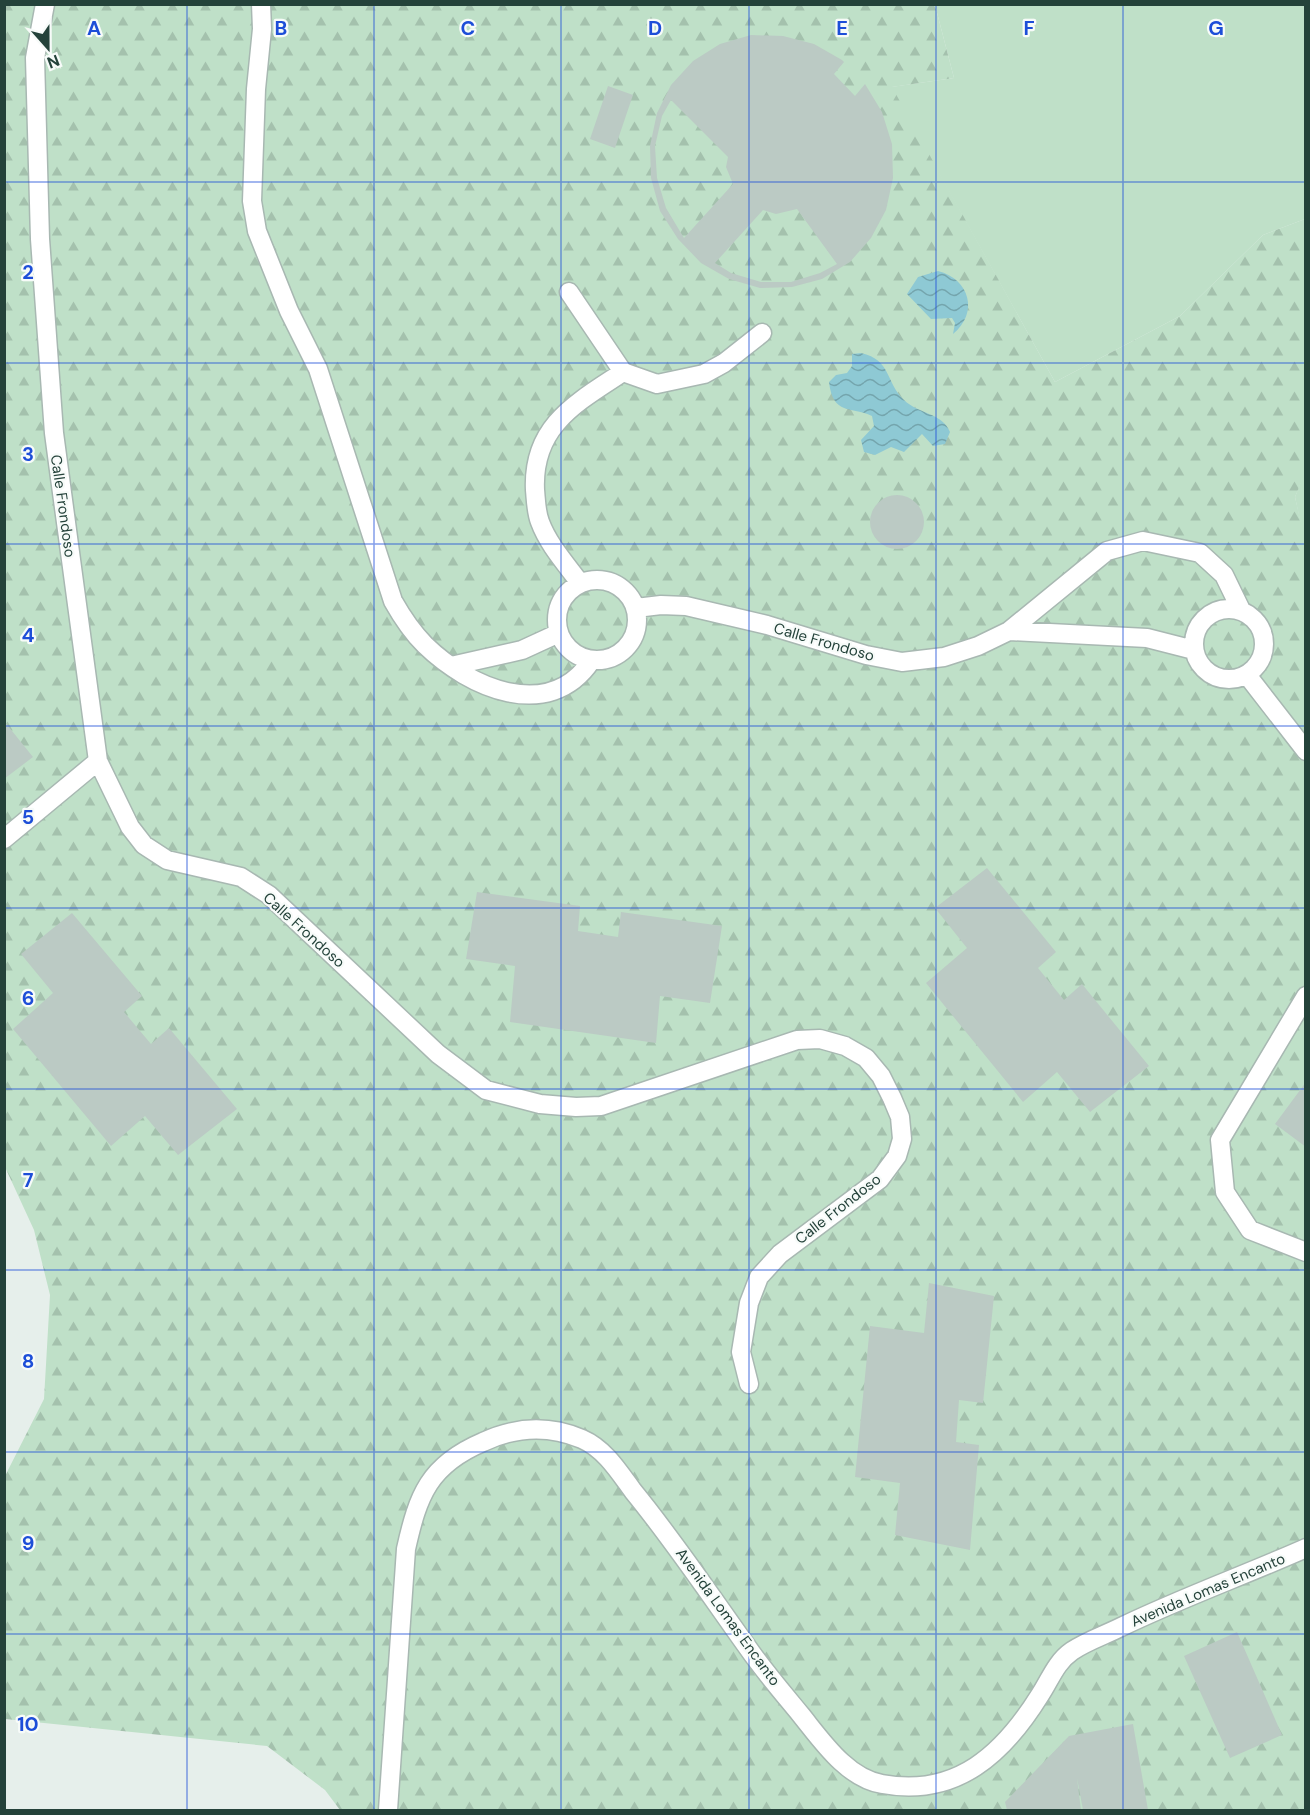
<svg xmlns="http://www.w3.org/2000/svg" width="1310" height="1815" font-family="'DM Sans',sans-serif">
<defs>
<pattern id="forest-firs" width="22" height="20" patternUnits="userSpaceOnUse" patternTransform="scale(1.5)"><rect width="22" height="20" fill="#bfe0c8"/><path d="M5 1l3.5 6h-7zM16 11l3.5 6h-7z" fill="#a4c1ad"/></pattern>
<pattern id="water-waves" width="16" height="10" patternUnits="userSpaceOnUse" patternTransform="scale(1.5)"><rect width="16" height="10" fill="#8ec9d4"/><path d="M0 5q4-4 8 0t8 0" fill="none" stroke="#74a5ad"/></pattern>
</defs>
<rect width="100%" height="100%" fill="#e6efeb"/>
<path fill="#bfe0c8" d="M 935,5 L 1305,5 L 1305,219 L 1263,235 L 1180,316 L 1055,382 L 891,87 L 954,78 Z
M 1305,471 L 1305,544 L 1295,497 Z"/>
<path fill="url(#forest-firs)" d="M 5,5 L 935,5 L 954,78 L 892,87 L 1055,382 L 1180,316 L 1263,235 L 1305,219 L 1306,471 L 1295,497 L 1306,544 L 1305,1810 L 340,1810 L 325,1790 L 267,1746 L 5,1719 L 5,1476 L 44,1399 L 50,1295 L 34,1230 L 5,1167 Z"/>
<path fill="url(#water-waves)" d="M 938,271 C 970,279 979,313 953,334 L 955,323 L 952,318 L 931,319 L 907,294 L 918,277 Z
M 861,353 C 892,360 885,382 904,400 C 918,414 943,413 950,432 L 945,444 L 933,446 L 922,434 L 904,452 L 891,447 L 875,455 L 864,452 L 861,440 L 874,426 L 872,416 C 851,406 833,416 829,382 L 836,375 L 847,373 L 852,366 L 852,354 Z"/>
<path fill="#bbcac4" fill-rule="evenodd" d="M 751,35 L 783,36 L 814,44 L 842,60 L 844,62 L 834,74 L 855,96 L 865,84 L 882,112 L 892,144 L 893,178 L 886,210 L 871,238 L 850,262 L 822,279 L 792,287 L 760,288 L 729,279 L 701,263 L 678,239 L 660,211 L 651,178 L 650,146 L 657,113 L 671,85 L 693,61 L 720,44 ZM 671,100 L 728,157 L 726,167 L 733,184 L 684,238 L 666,208 L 657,178 L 655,146 L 662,116 ZM 797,209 L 837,264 L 820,273 L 791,282 L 761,282 L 731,273 L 715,263 L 763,210 L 776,214 Z
M 608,86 L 633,95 L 615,148 L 590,139 Z
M870 522a27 27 0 1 1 54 0a27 27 0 1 1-54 0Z
M 4,721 L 33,757 L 4,779 Z
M 987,868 L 1056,952 L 1038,968 L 1064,1000 L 1082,984 L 1149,1066 L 1090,1112 L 1057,1072 L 1023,1102 L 926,983 L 967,948 L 935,908 Z
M 477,892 L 580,906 L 578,931 L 618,937 L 621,912 L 722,926 L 710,1003 L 660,996 L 656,1043 L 510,1022 L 515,966 L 466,959 Z
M 72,913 L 142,996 L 124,1012 L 151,1044 L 169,1028 L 237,1109 L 178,1155 L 145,1116 L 111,1146 L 13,1029 L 53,993 L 21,954 Z
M 1306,1082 L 1306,1147 L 1275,1124 Z
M 929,1283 L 994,1296 L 983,1403 L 959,1400 L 956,1442 L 979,1445 L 970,1550 L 895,1535 L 900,1483 L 855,1477 L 870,1326 L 924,1333 Z
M 1237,1632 L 1282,1735 L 1230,1758 L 1184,1656 Z
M 1133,1724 L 1148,1810 L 1083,1810 L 1077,1778 L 1081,1810 L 1007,1810 L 1005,1802 L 1069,1736 Z"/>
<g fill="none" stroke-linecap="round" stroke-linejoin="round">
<g stroke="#a8b8b2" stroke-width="21">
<path id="minor" d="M 45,4 L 35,58 L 40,239 L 54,433 L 98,761 L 130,827 L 144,845 L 167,860 L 241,877 L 269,895 L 438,1054 L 486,1090 L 540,1104 L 576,1107 L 601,1106 L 797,1040 L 820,1039 L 845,1046 L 866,1058 L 881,1076 L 892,1098 L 900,1117 L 902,1139 L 897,1156 L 880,1179 L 780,1254 L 759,1277 L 749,1303 L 741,1352 L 749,1384
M 261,4 L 262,29 L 256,89 L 252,201 L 257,231 L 289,311 L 318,369 L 393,601 C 402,617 412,632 425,645 C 469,688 549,723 591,661
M 569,292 L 623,372 L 657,384 L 704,374 L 724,363 L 762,333
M557 620a40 40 0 1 1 80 0a40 40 0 1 1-80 0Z
M 580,583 C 566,564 548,544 540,522 C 536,512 536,500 535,490 C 532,426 576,403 623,372
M 636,608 L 661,605 L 686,606 L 767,625 L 866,655 L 902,662 L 944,657 L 978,646 L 1009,631 L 1107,551 L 1143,541 L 1200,553 L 1224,575 L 1241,610
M1194 644a35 35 0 1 1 70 0a35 35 0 1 1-70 0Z
M 1009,631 L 1147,638 L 1194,650
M 451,666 L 522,650 L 559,633
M 1247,675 L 1306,751
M 4,839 L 98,761
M 1306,996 L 1220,1140 L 1225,1192 L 1250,1230 L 1306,1252
M 388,1810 L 406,1549 C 418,1495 429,1465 483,1442 C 515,1427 549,1425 582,1439 C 605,1449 619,1472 633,1491 C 674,1541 710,1595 748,1648 C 764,1671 783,1693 801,1715 C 822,1741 847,1778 882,1784 C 957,1798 1004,1753 1040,1695 C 1050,1680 1056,1662 1072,1651 C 1087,1641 1105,1635 1121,1627 C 1181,1598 1245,1575 1306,1548"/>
</g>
<use href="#minor" stroke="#fff" stroke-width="18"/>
</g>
<path fill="none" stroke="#1d4ed8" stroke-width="1.5" stroke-opacity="0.55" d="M 187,4 L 187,1810M 374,4 L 374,1810M 561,4 L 561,1810M 749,4 L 749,1810M 936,4 L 936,1810M 1123,4 L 1123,1810M 4,182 L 1306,182M 4,363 L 1306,363M 4,544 L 1306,544M 4,726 L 1306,726M 4,908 L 1306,908M 4,1089 L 1306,1089M 4,1270 L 1306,1270M 4,1452 L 1306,1452M 4,1634 L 1306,1634"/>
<g text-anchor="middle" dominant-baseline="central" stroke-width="4.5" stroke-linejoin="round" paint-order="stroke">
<g font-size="15" fill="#24423a" stroke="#f7fbf9">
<text transform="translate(63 506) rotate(82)">Calle Frondoso</text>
<text transform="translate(824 642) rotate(16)">Calle Frondoso</text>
<text transform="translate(304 930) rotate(42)">Calle Frondoso</text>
<text transform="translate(838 1209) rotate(-38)">Calle Frondoso</text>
<text transform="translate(1208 1590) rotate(-23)">Avenida Lomas Encanto</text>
<text transform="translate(728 1617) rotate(54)">Avenida Lomas Encanto</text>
</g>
</g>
<g font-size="20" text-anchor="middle" font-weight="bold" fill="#1d4ed8" stroke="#f7fbf9" stroke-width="4.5" stroke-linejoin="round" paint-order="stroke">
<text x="94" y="35">A</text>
<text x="281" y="35">B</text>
<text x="468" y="35">C</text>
<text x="655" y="35">D</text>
<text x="842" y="35">E</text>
<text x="1029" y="35">F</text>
<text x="1216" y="35">G</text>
<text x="28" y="279">2</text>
<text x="28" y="461">3</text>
<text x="28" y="642">4</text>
<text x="28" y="824">5</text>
<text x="28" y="1005">6</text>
<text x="28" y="1187">7</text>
<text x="28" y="1368">8</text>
<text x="28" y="1550">9</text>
<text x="28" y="1731">10</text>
</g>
<rect width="1310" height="1815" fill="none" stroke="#24423a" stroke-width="12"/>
<g transform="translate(48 48) rotate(159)" stroke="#f7fbf9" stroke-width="4.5" paint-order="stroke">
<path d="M0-4.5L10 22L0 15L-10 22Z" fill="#24423a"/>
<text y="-9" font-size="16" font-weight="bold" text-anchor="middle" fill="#24423a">N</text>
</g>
</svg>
